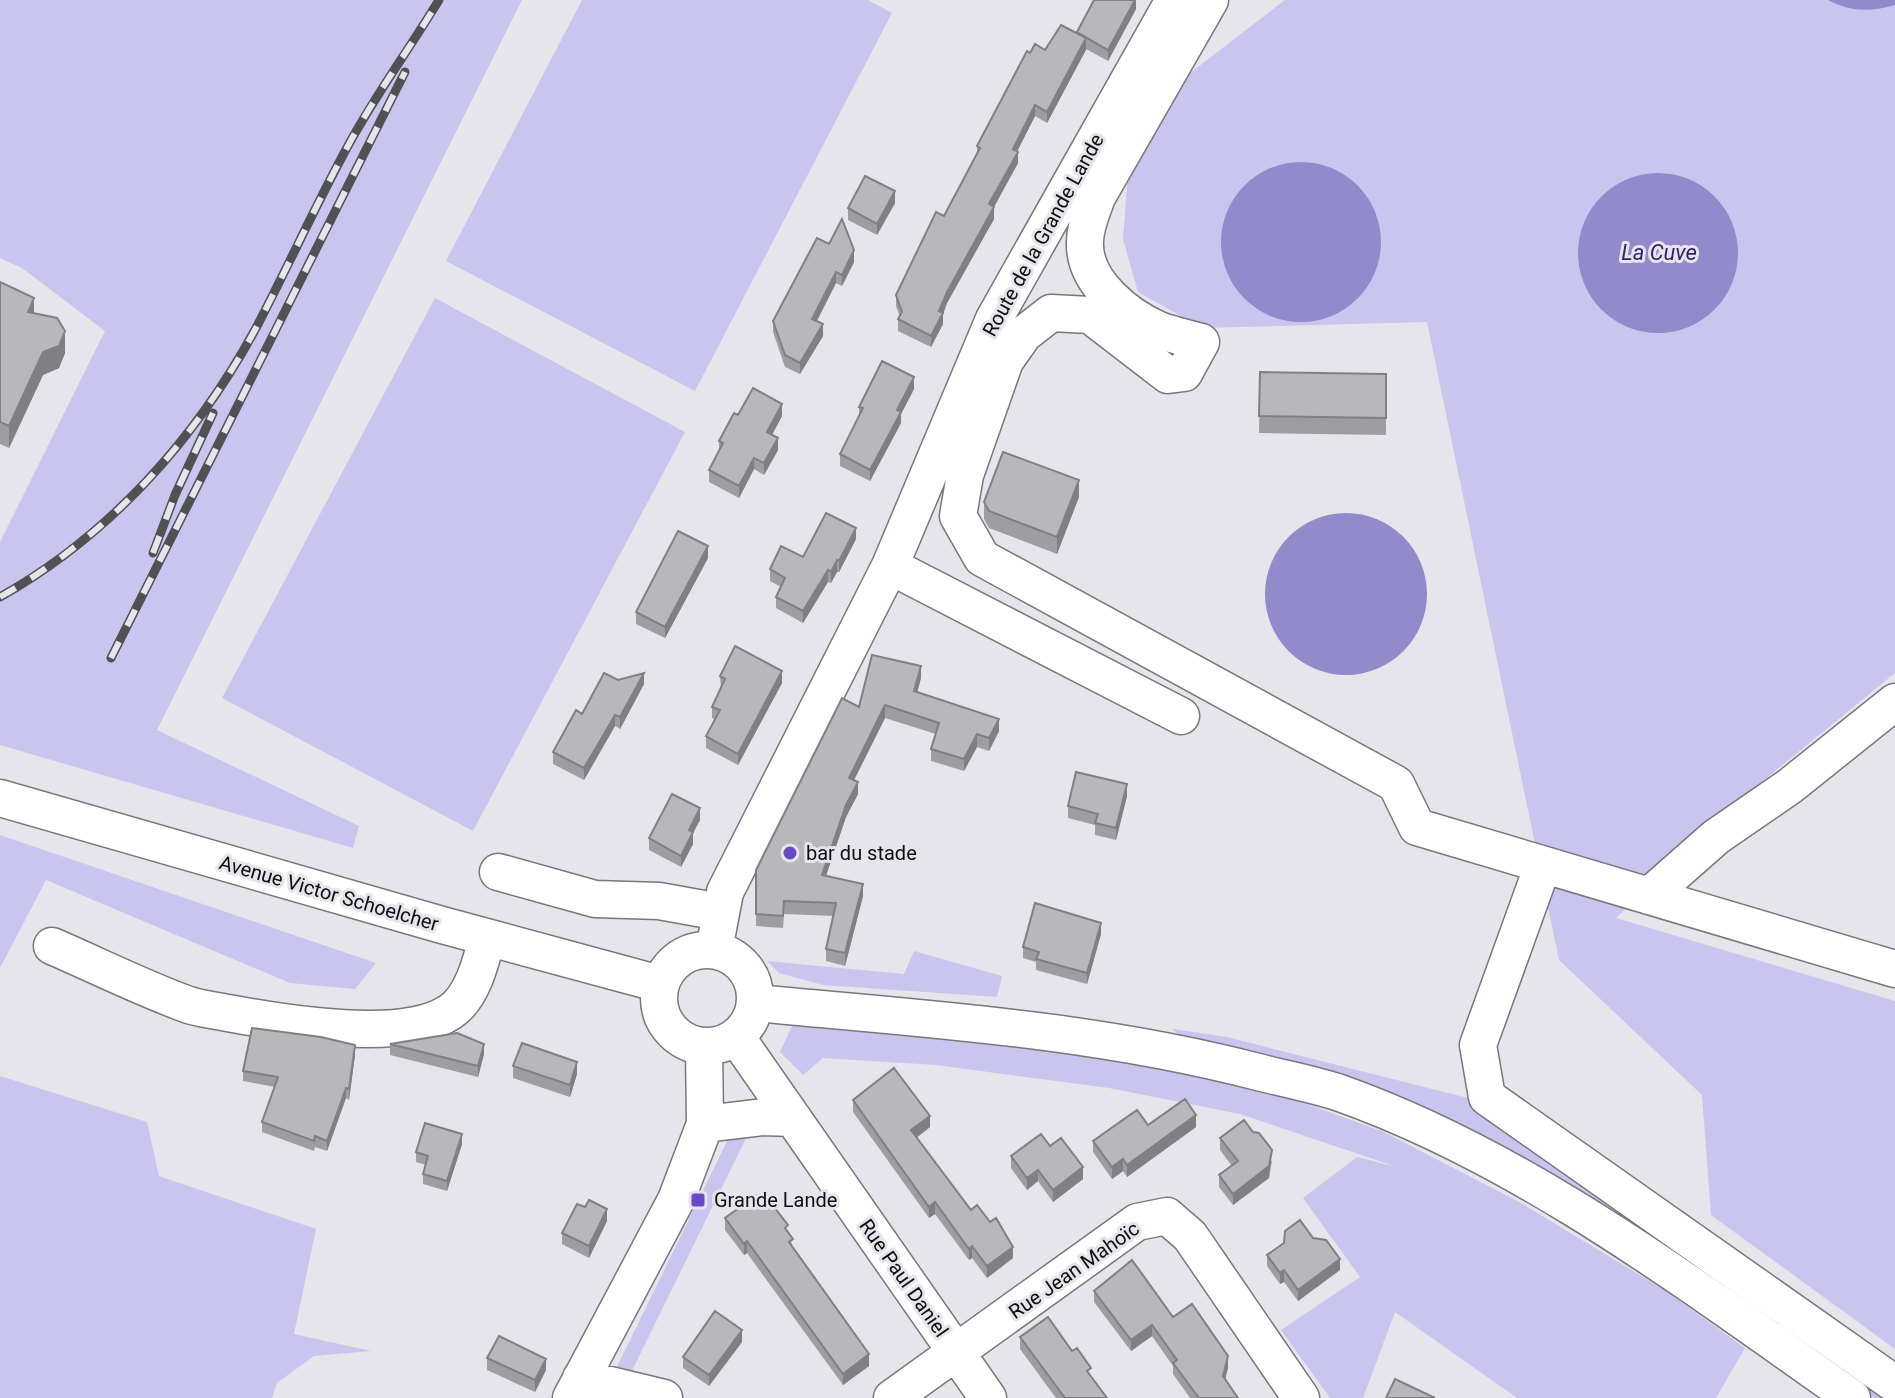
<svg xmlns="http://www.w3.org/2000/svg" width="1895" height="1398" font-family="Roboto,sans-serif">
<rect width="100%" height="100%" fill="#e6e5eb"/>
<path fill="#c9c5ef" d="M 0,0 L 522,0 L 157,730 L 359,826 L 353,848 L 0,745 L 0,542 L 105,331 L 22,268 L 0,258 Z
M 582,0 L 868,0 L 892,13 L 695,391 L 446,261 Z
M 1285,0 L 1895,0 L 1895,673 L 1753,789 L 1616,918 L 1895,1001 L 1895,1349 L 1711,1215 L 1702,1095 L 1559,960 L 1427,322 L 1202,328 L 1138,292 L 1123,239 L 1128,172 L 1190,73 Z
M 435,298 L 685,432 L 473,831 L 222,698 Z
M 0,835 L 376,963 L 355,989 L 290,983 L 46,880 L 0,968 Z
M 914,951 L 1002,976 L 997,997 L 823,985 L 779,973 L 767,961 L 904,974 Z
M 793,1024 L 987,1040 L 1143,1063 L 1296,1100 L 1384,1132 L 1521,1203 L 1666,1291 L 1745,1348 L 1716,1398 L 1517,1398 L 1395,1312 L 1363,1398 L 1330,1398 L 1281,1330 L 1360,1277 L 1303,1198 L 1357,1157 L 1397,1167 L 1240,1114 L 1109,1088 L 936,1065 L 823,1058 L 803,1075 L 780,1052 Z
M 1173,1029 L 1227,1037 L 1468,1098 L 1891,1398 L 1874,1398 L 1623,1220 L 1179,1036 Z
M 0,1076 L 147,1122 L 159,1176 L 316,1229 L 294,1334 L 371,1351 L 314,1356 L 277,1383 L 272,1398 L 0,1398 Z
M 732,1131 L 748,1134 L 628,1379 L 613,1375 Z"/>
<path fill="#928acb" d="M 1828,0 L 1895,0 L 1895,5 C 1871,12 1851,12 1828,0 Z
M1221 242a80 80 0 1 1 160 0a80 80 0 1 1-160 0Z
M1578 253a80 80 0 1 1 160 0a80 80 0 1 1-160 0Z
M1265 594a81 81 0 1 1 162 0a81 81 0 1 1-162 0Z"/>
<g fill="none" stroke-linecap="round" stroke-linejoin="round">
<g stroke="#77777c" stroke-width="39">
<path id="minor" d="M 1210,0 L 1097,197 C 1092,212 1084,228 1085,245 C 1085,283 1127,316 1159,330 C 1172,335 1188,338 1201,342 L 1184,373 L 1168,375 L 1090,315 L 1051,313 L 1024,334 L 1005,361 L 965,475 L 958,516 L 982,558 L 1396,784 L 1417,827 L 1895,969
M 890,566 L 1181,716
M 0,798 L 442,925 L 660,984
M 1543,865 L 1478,1045 L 1487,1097 L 1895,1384
M 498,872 L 595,899 L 659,901 L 720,912
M 1649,896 L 1716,837 L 1790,786 L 1895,702
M 52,946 C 96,965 140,987 186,1004 C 199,1009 214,1010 228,1013 C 282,1023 402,1044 450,1012 C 472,998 481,962 487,938
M659 998a48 48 0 1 1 96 0a48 48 0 1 1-96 0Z
M 714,950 L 725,892 L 890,566 L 994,319 L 1174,0
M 756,1003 C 925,1019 1093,1029 1258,1072 C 1285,1079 1313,1084 1340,1093 C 1526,1159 1692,1286 1852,1398
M 737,1038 L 988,1398
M 705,1124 L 763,1117 L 793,1118
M 581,1378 L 664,1398
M 571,1398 L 676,1200 L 705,1124 L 704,1047
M 892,1398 L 1137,1222 L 1167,1216 L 1190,1236 L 1301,1398"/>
</g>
<use href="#minor" stroke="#fff" stroke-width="36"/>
<g stroke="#515154" stroke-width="9">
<path id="rail" d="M 153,553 L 175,495 L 213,413
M 0,597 C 110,535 196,439 256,328 C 288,267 316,204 349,144 C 376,94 410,48 439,0
M 111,658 L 405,72"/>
</g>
<use href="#rail" stroke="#e6e5eb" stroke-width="6" stroke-dasharray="18" stroke-linecap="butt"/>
</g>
<path fill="#9d9da2" d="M 1136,0 L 1136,9 L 1108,61 L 1086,49 L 1047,123 L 1035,116 L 1017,151 L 1018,163 L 994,207 L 994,219 L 947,303 L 943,314 L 943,324 L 931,347 L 898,331 L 898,319 L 900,317 L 896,306 L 896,295 L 944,216 L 977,155 L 977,146 L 1030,53 L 1045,50 Z
M 895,203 L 877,235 L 848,220 L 848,208 Z
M 817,238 L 854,262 L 842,286 L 836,283 L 817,321 L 823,336 L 800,374 L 785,367 L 773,332 L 773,321 Z
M 0,282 L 34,313 L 65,353 L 59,368 L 43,375 L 9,448 L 0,444 Z
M 1260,372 L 1386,374 L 1386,435 L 1259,433 Z
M 914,389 L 901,414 L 901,423 L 870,481 L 840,466 L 840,454 L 859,416 L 859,407 Z
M 738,415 L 782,416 L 772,435 L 778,450 L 764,475 L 754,469 L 739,498 L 709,482 L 709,470 L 719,450 L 719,441 Z
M 1079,497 L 1057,554 L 989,528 L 984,519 L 984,502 Z
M 856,539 L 839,572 L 837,572 L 831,583 L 828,582 L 803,623 L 776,608 L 776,597 L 781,587 L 770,581 L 770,569 Z
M 708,558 L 665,638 L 636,624 L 636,612 Z
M 720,676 L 782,683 L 738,765 L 706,748 L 706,736 L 715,719 L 712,718 L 712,707 L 721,688 Z
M 921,678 L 917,692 L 999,731 L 989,751 L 977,747 L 964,771 L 931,761 L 931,749 L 936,734 L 885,718 L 854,780 L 858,794 L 846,817 L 826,876 L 863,896 L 845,966 L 826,961 L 826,949 L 834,916 L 784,914 L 783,928 L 756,926 L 756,870 L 859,707 Z
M 618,680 L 644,684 L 620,729 L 615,726 L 584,780 L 553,764 L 553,752 L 582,714 Z
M 1127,796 L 1116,840 L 1095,835 L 1095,825 L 1068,818 L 1068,806 Z
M 700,820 L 693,833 L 693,844 L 681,867 L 649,850 L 649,838 Z
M 1101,934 L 1087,984 L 1036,970 L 1036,962 L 1023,958 L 1023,947 Z
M 390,1044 L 484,1054 L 478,1077 L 390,1055 Z
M 355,1055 L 349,1100 L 346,1098 L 327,1151 L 315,1147 L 314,1151 L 262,1132 L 262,1122 L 275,1087 L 243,1081 L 243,1071 Z
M 513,1066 L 577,1074 L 570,1097 L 513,1078 Z
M 853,1100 L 930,1127 L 916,1138 L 971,1210 L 1013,1258 L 987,1278 L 972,1258 L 969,1260 L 935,1214 L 929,1218 L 853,1112 Z
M 1148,1125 L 1196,1127 L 1127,1177 L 1123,1171 L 1112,1179 L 1093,1152 L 1093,1141 Z
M 1220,1138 L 1272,1161 L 1269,1178 L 1233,1205 L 1219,1187 L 1219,1175 L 1232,1166 L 1220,1150 Z
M 462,1144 L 447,1191 L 423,1184 L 423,1174 L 426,1165 L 416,1162 L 416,1152 Z
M 1050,1146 L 1083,1179 L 1053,1202 L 1038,1181 L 1027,1190 L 1011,1168 L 1011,1156 Z
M 725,1218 L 788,1231 L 793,1248 L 869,1366 L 843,1385 L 747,1253 L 744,1255 L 725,1230 Z
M 607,1221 L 589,1258 L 562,1244 L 562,1233 Z
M 1313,1238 L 1340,1270 L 1298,1301 L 1284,1282 L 1280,1284 L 1267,1266 L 1267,1255 Z
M 1094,1291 L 1173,1317 L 1228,1368 L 1225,1379 L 1238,1398 L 1190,1398 L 1173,1374 L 1173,1366 L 1152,1336 L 1131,1351 L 1094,1302 Z
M 1020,1337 L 1091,1377 L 1107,1398 L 1056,1398 L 1020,1349 Z
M 742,1342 L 709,1386 L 683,1368 L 683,1357 Z
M 487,1358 L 546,1370 L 535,1392 L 487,1370 Z"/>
<path fill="#808084" d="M 1135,0 L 1136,0 L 1136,9 L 1108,61 L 1108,50 Z
M 1086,38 L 1086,50 L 1047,123 L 1047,112 Z
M 1035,105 L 1035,116 L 1013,160 L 1013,149 Z
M 1018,152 L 1018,163 L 989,216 L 989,204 Z
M 895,191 L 895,203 L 877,235 L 877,224 Z
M 994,207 L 994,219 L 947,303 L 943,314 L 943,324 L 931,347 L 931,336 L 947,292 Z
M 854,250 L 854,262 L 842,286 L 842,275 Z
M 836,272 L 836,283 L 812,330 L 812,319 Z
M 34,298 L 34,320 L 28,312 Z
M 823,324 L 823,336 L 800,374 L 800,363 Z
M 65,331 L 65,353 L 59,368 L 43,375 L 9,448 L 9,426 L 43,352 Z
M 914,377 L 914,389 L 901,414 L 901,423 L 870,481 L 870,470 Z
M 782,404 L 782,416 L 767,444 L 767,432 Z
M 778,438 L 778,450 L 764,475 L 764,463 Z
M 754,458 L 754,469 L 739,498 L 739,486 Z
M 1079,480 L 1079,497 L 1057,554 L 1057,537 Z
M 856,528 L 856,539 L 839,572 L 839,561 Z
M 708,546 L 708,558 L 665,638 L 665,627 Z
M 837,560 L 837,572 L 831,583 L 831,572 Z
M 828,570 L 828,582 L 803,623 L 803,611 Z
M 921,666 L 921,678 L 914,704 L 914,691 Z
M 782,671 L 782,683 L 738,765 L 738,754 Z
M 644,673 L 644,684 L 620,729 L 620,717 Z
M 885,705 L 885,718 L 849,790 L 849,778 Z
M 615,715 L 615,726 L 584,780 L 584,768 Z
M 999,719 L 999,731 L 989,751 L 989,738 Z
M 977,734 L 977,747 L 964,771 L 964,759 Z
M 858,782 L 858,794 L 846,817 L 822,887 L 822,875 L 846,805 Z
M 1127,784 L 1127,796 L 1116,840 L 1116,828 Z
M 700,808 L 700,820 L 693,833 L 693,844 L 681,867 L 681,856 L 689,830 Z
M 863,884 L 863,896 L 845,966 L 845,953 Z
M 1101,923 L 1101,934 L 1087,984 L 1087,973 Z
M 484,1044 L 484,1054 L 478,1077 L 478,1066 Z
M 355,1045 L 355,1055 L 349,1100 L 349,1089 Z
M 577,1062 L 577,1074 L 570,1097 L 570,1085 Z
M 346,1088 L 346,1098 L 327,1151 L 327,1141 Z
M 1196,1115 L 1196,1127 L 1127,1177 L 1127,1165 Z
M 930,1116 L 930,1127 L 911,1142 L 911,1130 Z
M 462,1134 L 462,1144 L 447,1191 L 447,1181 Z
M 1272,1150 L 1269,1178 L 1233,1205 L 1233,1194 Z
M 1123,1159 L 1123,1171 L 1112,1179 L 1112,1167 Z
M 1083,1167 L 1083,1179 L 1053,1202 L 1053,1190 Z
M 1038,1170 L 1038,1181 L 1027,1190 L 1027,1178 Z
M 935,1202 L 935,1214 L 929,1218 L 929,1207 Z
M 607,1209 L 607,1221 L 589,1258 L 589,1246 Z
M 747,1241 L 747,1253 L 744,1255 L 744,1244 Z
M 972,1246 L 972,1258 L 969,1260 L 969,1249 Z
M 1013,1247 L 1013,1258 L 987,1278 L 987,1266 Z
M 1340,1259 L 1340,1270 L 1298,1301 L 1298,1290 Z
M 1284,1270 L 1284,1282 L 1280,1284 L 1280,1273 Z
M 1152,1325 L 1152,1336 L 1131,1351 L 1131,1340 Z
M 742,1330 L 742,1342 L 709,1386 L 709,1375 Z
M 869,1354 L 869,1366 L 843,1385 L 843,1374 Z
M 1228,1356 L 1228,1368 L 1223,1388 L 1223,1376 Z
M 546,1359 L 546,1370 L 535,1392 L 535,1380 Z"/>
<path fill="#b7b7bc" stroke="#808084" stroke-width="2" d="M 1094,0 L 1135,0 L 1108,50 L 1077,32 Z
M 1061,25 L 1086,38 L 1047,112 L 1035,105 L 1013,149 L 1018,152 L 989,204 L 994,207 L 947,292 L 939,311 L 943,313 L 931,336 L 898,319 L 902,312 L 896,295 L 936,212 L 944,216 L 980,148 L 977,146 L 1027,51 L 1030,53 L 1035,44 L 1045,50 Z
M 865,176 L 895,191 L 877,224 L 848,208 Z
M 842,219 L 854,250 L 842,275 L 836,272 L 812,319 L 823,324 L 800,363 L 785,355 L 773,321 L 817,238 L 829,244 Z
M 0,282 L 34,298 L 28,312 L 57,318 L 65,331 L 59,346 L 43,352 L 9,426 L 0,422 Z
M 882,361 L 914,377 L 897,410 L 901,412 L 870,470 L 840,454 L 863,408 L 859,407 Z
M 1260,372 L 1386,374 L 1386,418 L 1259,416 Z
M 753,388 L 782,404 L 767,432 L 778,438 L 764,463 L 754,458 L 739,486 L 709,470 L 723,443 L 719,441 L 734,413 L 738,415 Z
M 1003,452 L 1079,480 L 1057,537 L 989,511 L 984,502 Z
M 826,513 L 856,528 L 839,561 L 837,560 L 831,572 L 828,570 L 803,611 L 776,597 L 785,578 L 770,569 L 781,546 L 803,557 Z
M 678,531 L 708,546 L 665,627 L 636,612 Z
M 735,646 L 782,671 L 738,754 L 706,736 L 720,710 L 712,707 L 725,679 L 720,676 Z
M 872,655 L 921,666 L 914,691 L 999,719 L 989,738 L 977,734 L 964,759 L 931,749 L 939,723 L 885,705 L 849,778 L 858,782 L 846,805 L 822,875 L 863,884 L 845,953 L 826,949 L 836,903 L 784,901 L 783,916 L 756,914 L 756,870 L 842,698 L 859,707 Z
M 604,673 L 618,680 L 644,673 L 620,717 L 615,715 L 584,768 L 553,752 L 576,710 L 582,714 Z
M 1076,772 L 1127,784 L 1116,828 L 1095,823 L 1098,814 L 1068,806 Z
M 672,794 L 700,808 L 689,830 L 693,832 L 681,856 L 649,838 Z
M 1035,903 L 1101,923 L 1087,973 L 1036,959 L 1039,952 L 1023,947 Z
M 252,1028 L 321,1037 L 355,1045 L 349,1089 L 346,1088 L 327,1141 L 315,1136 L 314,1141 L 262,1122 L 278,1077 L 243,1071 Z
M 457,1033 L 484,1044 L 478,1066 L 390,1044 Z
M 522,1043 L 577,1062 L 570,1085 L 513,1066 Z
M 894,1068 L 930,1116 L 911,1130 L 971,1210 L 977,1205 L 990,1222 L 996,1218 L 1013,1247 L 987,1266 L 972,1246 L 969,1249 L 935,1202 L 929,1207 L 853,1100 Z
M 1185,1099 L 1196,1115 L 1127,1165 L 1123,1159 L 1112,1167 L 1093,1141 L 1137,1110 L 1148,1125 Z
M 1244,1120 L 1253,1132 L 1259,1133 L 1272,1150 L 1269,1166 L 1233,1194 L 1219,1175 L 1238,1161 L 1220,1138 Z
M 425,1123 L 462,1134 L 447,1181 L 423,1174 L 428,1156 L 416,1152 Z
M 1041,1134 L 1050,1146 L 1061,1138 L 1083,1167 L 1053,1190 L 1038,1170 L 1027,1178 L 1011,1156 Z
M 757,1195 L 765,1205 L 770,1202 L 788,1225 L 785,1228 L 793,1239 L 789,1242 L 869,1354 L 843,1374 L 747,1241 L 744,1244 L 725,1218 Z
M 589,1200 L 607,1209 L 589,1246 L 562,1233 L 577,1204 L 585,1207 Z
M 1300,1220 L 1313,1238 L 1326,1240 L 1340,1259 L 1298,1290 L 1284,1270 L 1280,1273 L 1267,1255 L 1284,1243 L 1285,1231 Z
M 1132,1260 L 1173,1317 L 1192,1304 L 1228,1356 L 1223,1376 L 1238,1398 L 1199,1398 L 1173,1363 L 1177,1360 L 1152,1325 L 1131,1340 L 1094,1291 Z
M 715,1311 L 742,1330 L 709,1375 L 683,1357 Z
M 1048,1317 L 1072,1351 L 1077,1348 L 1091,1368 L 1087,1371 L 1107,1398 L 1065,1398 L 1020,1337 Z
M 499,1336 L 546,1359 L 535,1380 L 487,1358 Z
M 1395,1379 L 1435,1398 L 1386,1398 Z"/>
<g fill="#684bc4" stroke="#e6e5eb" stroke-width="3">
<circle cx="790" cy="853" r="8"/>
<rect x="690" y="1192" width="16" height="16" rx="4"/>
</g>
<g text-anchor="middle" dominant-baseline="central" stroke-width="6" stroke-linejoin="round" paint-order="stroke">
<g font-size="20" fill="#0f0f11" stroke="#e6e5eb">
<text transform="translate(1043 235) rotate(-61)">Route de la Grande Lande</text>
<text transform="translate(329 893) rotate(16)">Avenue Victor Schoelcher</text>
<text transform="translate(1074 1270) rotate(-35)">Rue Jean Mahoïc</text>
<text transform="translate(904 1278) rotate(55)">Rue Paul Daniel</text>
</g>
<g font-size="20" fill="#0f0f11" stroke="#e6e5eb" text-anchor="start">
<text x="806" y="853">bar du stade</text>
<text x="714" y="1200">Grande Lande</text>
</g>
<g font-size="22" font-style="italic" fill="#331f6b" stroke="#e6e5eb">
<text x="1659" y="252">La Cuve</text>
</g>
</g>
</svg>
